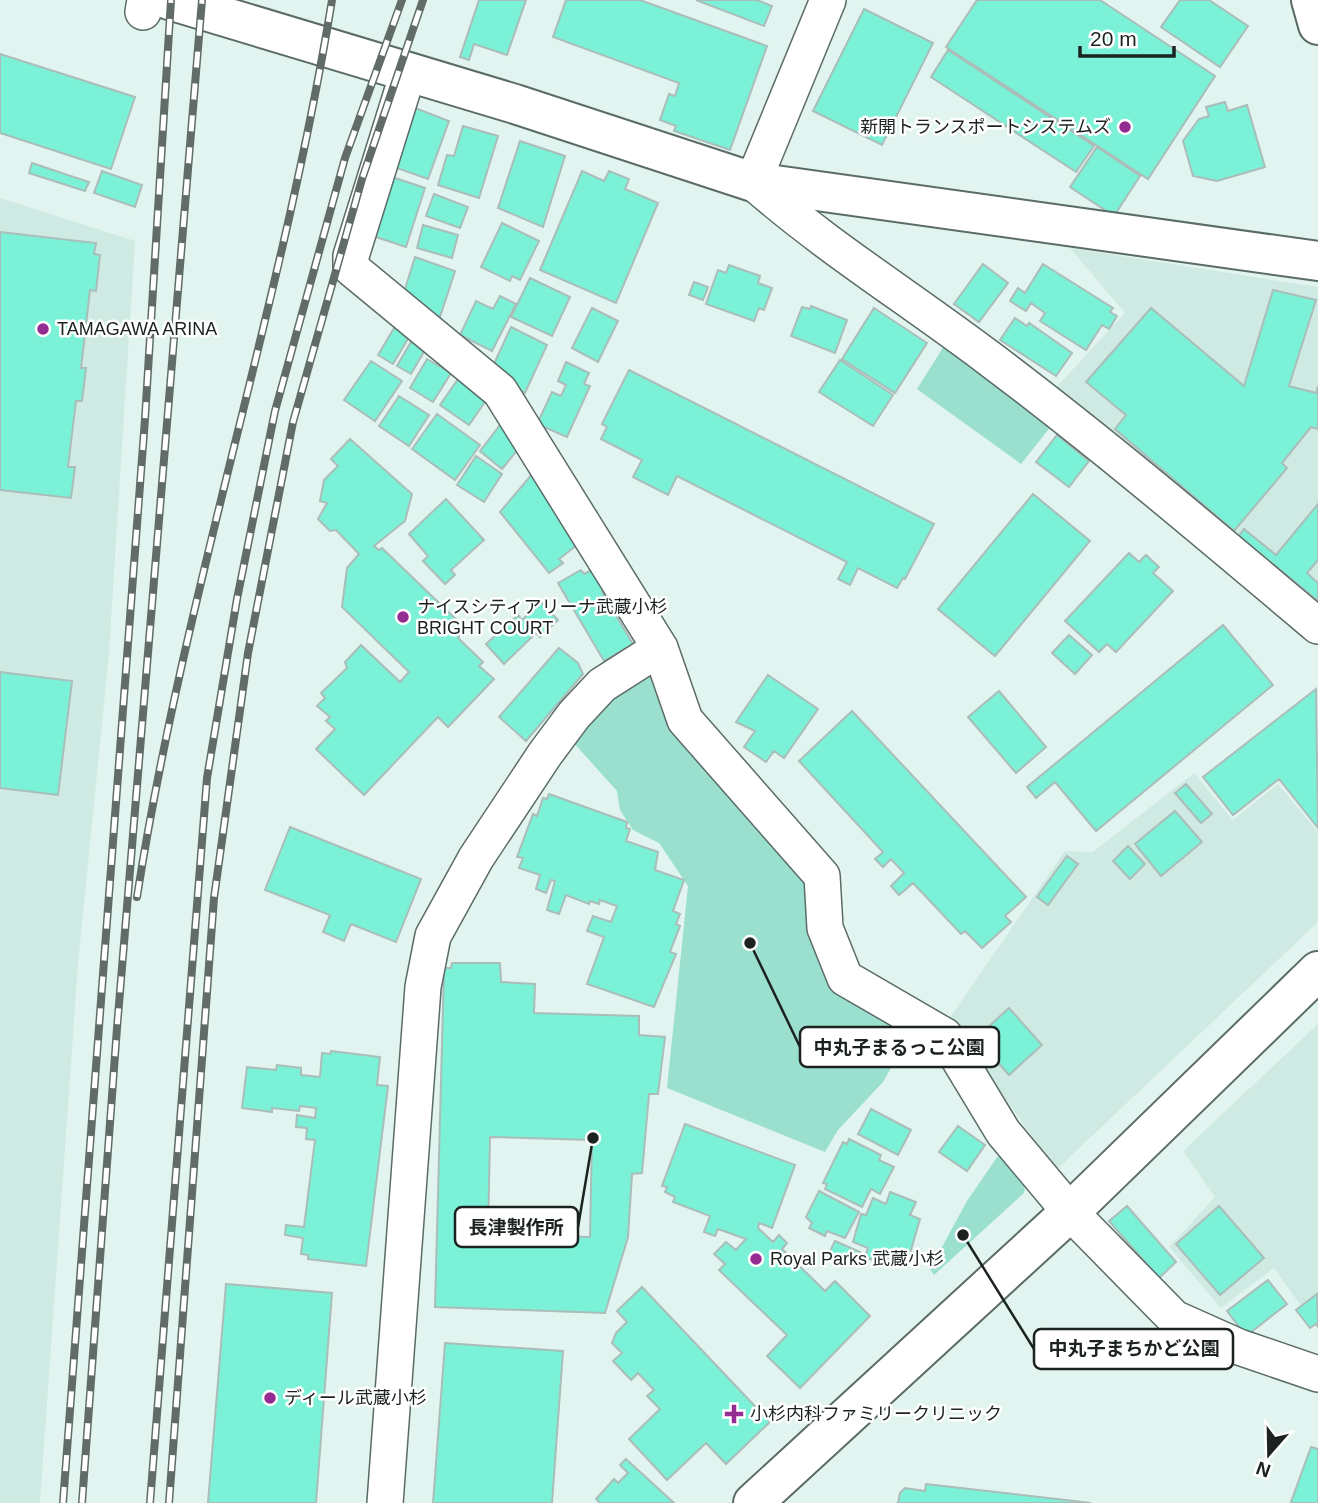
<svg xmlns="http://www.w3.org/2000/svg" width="1318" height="1503" font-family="Helvetica,'Noto Sans JP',sans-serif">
<rect width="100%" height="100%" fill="#e1f4ef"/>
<path fill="#cfeae3" d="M 0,198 L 135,241 L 109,653 L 78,963 L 40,1503 L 0,1503 Z
M 1070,248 L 1318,287 L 1318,611 L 1052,392 L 1125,313 Z
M 1194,773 L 1233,820 L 1278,784 L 1318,832 L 1318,922 L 1056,1170 L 949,1019 L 1065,851 L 1093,852 Z
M 1318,1024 L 1318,1293 L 1302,1307 L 1274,1268 L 1221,1308 L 1169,1247 L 1215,1197 L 1183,1151 Z"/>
<path fill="#9bdfce" d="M 944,346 L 1052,425 L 1021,464 L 917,389 Z
M 647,672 L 809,887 L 806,910 L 828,977 L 910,1034 L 883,1082 L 838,1130 L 825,1152 L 667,1088 L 688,886 L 659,843 L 633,830 L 620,810 L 617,791 L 572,741 L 604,702 Z
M 1000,1153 L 1026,1179 L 1024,1193 L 934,1275 L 930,1269 L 967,1201 Z"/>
<path fill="#7bf2d8" stroke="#abbdb8" stroke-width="2" fill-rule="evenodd" d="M 479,0 L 526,0 L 507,55 L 474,44 L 469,60 L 460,57 Z
M 566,0 L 640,0 L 767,46 L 730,150 L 674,131 L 676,126 L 660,120 L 669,94 L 675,96 L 679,83 L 553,37 Z
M 696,0 L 757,0 L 772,6 L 764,26 Z
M 977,0 L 1100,0 L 1215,76 L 1148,179 L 946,47 Z
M 1180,0 L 1209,0 L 1248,26 L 1220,67 L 1161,27 Z
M 864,9 L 933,43 L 882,145 L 813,111 Z
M 948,50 L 1094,146 L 1076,172 L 931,77 Z
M 0,54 L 135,97 L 111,169 L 0,133 Z
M 1225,102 L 1228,111 L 1247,105 L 1265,167 L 1217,181 L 1193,176 L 1183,141 L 1199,119 L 1209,116 L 1206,107 Z
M 415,108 L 449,121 L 428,179 L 394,167 Z
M 463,126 L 498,136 L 479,198 L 438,185 L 447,155 L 454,156 Z
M 520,141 L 565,156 L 543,227 L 498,208 Z
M 1097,147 L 1140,176 L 1114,216 L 1070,187 Z
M 32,163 L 89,182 L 85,191 L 29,173 Z
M 102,171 L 142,185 L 135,207 L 94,193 Z
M 582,171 L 604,181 L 609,171 L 629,179 L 625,189 L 658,203 L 616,303 L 540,270 Z
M 392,177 L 425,188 L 406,247 L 373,236 Z
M 434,194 L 468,207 L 460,228 L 426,216 Z
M 502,223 L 539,241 L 520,280 L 512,276 L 510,281 L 481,267 Z
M 423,225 L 458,235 L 452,258 L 417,248 Z
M 0,232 L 96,243 L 94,254 L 100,255 L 96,291 L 90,290 L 81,368 L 86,368 L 82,401 L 76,401 L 68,467 L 75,467 L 71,498 L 0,490 Z
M 415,257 L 455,271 L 440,317 L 421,311 L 408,302 L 411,294 L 404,292 Z
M 983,264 L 1008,283 L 979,322 L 954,304 Z
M 1043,264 L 1113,308 L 1110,312 L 1117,316 L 1109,329 L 1102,325 L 1086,350 L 1040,321 L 1045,313 L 1031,303 L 1026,311 L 1010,301 L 1018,288 L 1025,293 Z
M 729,265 L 760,276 L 758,283 L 772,288 L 764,310 L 759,308 L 754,321 L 706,304 L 718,270 L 726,273 Z
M 530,278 L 570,297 L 552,336 L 511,317 Z
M 694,282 L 708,287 L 703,300 L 689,295 Z
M 1273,290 L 1316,300 L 1289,386 L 1316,393 L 1318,386 L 1318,429 L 1311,427 L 1282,463 L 1287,468 L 1234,531 L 1115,429 L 1126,415 L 1086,382 L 1151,308 L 1244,386 Z
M 500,296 L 516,304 L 492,351 L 460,335 L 476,301 L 493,309 Z
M 811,306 L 847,320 L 835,353 L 791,336 L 802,307 L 810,309 Z
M 592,308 L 618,321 L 598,362 L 572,348 Z
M 874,308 L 927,343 L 895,393 L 842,359 Z
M 1015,318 L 1027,326 L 1029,323 L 1072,353 L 1056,376 L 1000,340 Z
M 397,323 L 412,332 L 393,364 L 378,355 Z
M 511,327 L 547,345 L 525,393 L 506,384 L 493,366 Z
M 415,335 L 429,343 L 411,374 L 397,366 Z
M 427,359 L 451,373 L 433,402 L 410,388 Z
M 840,360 L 893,395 L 873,426 L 819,392 Z
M 371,361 L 402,381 L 375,421 L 344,400 Z
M 566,362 L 589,373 L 584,384 L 590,386 L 567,437 L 537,424 L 552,392 L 561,396 L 566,385 L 558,381 Z
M 629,370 L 934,524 L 905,579 L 903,578 L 897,588 L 858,568 L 850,585 L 838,579 L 847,562 L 677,476 L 668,495 L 633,477 L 642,460 L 601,439 L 607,427 L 602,424 Z
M 458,379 L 487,399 L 469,425 L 440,405 Z
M 399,396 L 429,415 L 409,446 L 379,426 Z
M 437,414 L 480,445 L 455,480 L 412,449 Z
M 500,425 L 523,443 L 502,469 L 480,451 Z
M 1057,435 L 1089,461 L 1069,487 L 1036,462 Z
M 350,439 L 412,494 L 405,521 L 374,546 L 379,550 L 382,548 L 464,627 L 458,638 L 483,662 L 479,666 L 494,679 L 448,727 L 438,717 L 364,795 L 316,749 L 335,729 L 326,721 L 330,717 L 317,706 L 325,698 L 321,693 L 347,668 L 345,662 L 361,645 L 400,682 L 409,672 L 342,607 L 347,568 L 359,554 L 336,530 L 330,531 L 318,519 L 327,503 L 320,501 L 324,480 L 338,466 L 331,459 Z
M 476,456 L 502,474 L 484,502 L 457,485 Z
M 533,473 L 540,481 L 537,484 L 582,541 L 559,559 L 563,563 L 549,573 L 500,512 Z
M 1033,494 L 1090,541 L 995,656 L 938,609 Z
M 446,499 L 484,540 L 451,570 L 455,575 L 445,584 L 423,561 L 428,556 L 409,534 Z
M 1318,504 L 1318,560 L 1307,573 L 1318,583 L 1318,601 L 1239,536 L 1244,529 L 1276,555 Z
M 1129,553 L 1139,562 L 1146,555 L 1159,567 L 1153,573 L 1173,591 L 1116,652 L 1107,644 L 1099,652 L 1065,621 Z
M 595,568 L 608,589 L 602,592 L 633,644 L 604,661 L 558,583 L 581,570 L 584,574 Z
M 541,602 L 558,620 L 540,637 L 536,633 L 504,664 L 486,644 L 518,615 L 522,620 Z
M 1223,625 L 1273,685 L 1096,831 L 1055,782 L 1036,798 L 1027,787 Z
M 1069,635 L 1092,655 L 1075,674 L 1052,653 Z
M 559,648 L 578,663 L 583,674 L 526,741 L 499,717 Z
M 0,672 L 72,681 L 58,795 L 0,788 Z
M 768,675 L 818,709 L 784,758 L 774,751 L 766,762 L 744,747 L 755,731 L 736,722 Z
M 1316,689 L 1318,828 L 1279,779 L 1233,815 L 1203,777 Z
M 999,691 L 1046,747 L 1016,773 L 968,717 Z
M 852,711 L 1026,897 L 1005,916 L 1011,922 L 982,948 L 965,931 L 961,934 L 913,883 L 899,895 L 891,886 L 904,873 L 891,859 L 883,867 L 875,859 L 883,852 L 799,761 Z
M 1186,784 L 1212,814 L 1201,823 L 1175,793 Z
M 549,794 L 627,822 L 626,828 L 630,829 L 626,841 L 658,852 L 655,870 L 684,880 L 673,911 L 680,914 L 676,924 L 680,926 L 670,952 L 676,954 L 654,1007 L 587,984 L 604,937 L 587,931 L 593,916 L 611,922 L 617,906 L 600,900 L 599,904 L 590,901 L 589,904 L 566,895 L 559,914 L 547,910 L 555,881 L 551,880 L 546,893 L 536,889 L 540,875 L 519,868 L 523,858 L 517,857 L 533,814 L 537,816 L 543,798 L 547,799 Z
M 1175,811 L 1202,842 L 1161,876 L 1135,844 Z
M 290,827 L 421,879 L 396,942 L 351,924 L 344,941 L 323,932 L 330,915 L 265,890 Z
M 1128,846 L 1145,864 L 1130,879 L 1113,861 Z
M 1067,856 L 1078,864 L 1048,905 L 1037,897 Z
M 452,963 L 500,963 L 501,982 L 535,984 L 534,1013 L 639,1016 L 639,1035 L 665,1037 L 658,1094 L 649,1094 L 642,1173 L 632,1174 L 628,1237 L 605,1313 L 435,1307 L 444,968 L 451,968 ZM 490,1137 L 592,1140 L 590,1237 L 488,1234 Z
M 1009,1008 L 1042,1045 L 1009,1075 L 976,1038 Z
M 331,1051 L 380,1057 L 377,1085 L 388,1086 L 366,1266 L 308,1259 L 308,1255 L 301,1254 L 303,1238 L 285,1235 L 286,1225 L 304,1227 L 315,1140 L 306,1139 L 307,1128 L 296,1127 L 297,1115 L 315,1118 L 316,1108 L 300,1106 L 299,1111 L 272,1108 L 272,1112 L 242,1108 L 247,1067 L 276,1070 L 277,1065 L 301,1068 L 301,1075 L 320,1077 L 322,1053 L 330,1054 Z
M 871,1109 L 911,1130 L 898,1155 L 858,1134 Z
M 685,1124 L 795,1165 L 772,1228 L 759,1223 L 758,1228 L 773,1242 L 779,1235 L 787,1243 L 782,1249 L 825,1291 L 835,1281 L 870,1316 L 800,1388 L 767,1356 L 787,1335 L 719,1270 L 725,1264 L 714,1254 L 726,1242 L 736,1250 L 746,1239 L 718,1229 L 715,1236 L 704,1232 L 710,1216 L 673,1202 L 675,1197 L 665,1192 L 667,1187 L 662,1186 Z
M 958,1126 L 985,1145 L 967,1171 L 939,1152 Z
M 849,1139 L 881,1155 L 879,1160 L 894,1167 L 880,1194 L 871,1189 L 862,1207 L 825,1189 L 827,1184 L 823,1183 L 843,1142 L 847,1144 Z
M 819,1191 L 859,1212 L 845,1238 L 827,1231 L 825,1236 L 809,1228 L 812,1223 L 806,1217 Z
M 890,1192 L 916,1202 L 910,1215 L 920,1219 L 909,1257 L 905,1255 L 902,1261 L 889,1256 L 885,1265 L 865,1257 L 868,1248 L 853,1242 L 861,1214 L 866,1215 L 873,1198 L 886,1204 Z
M 1127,1206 L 1176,1262 L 1159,1278 L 1109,1221 Z
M 1219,1206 L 1264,1258 L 1220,1295 L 1176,1244 Z
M 835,1241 L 860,1252 L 854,1266 L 829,1253 Z
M 1268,1280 L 1287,1304 L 1246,1336 L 1227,1311 Z
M 226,1284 L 332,1293 L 316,1503 L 208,1503 Z
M 642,1287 L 770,1422 L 726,1464 L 706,1443 L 667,1480 L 629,1439 L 660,1409 L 647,1396 L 654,1390 L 638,1373 L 631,1380 L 613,1361 L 622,1353 L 612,1343 L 616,1333 L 627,1322 L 617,1311 Z
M 1317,1294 L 1318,1327 L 1316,1324 L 1310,1328 L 1296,1310 Z
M 445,1343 L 563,1351 L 552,1503 L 433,1503 Z
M 1311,1447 L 1318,1449 L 1318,1503 L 1293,1503 L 1291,1502 Z
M 626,1459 L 674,1503 L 600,1503 L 596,1499 L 614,1479 L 618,1483 L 628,1473 L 620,1465 Z
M 926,1484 L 1091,1503 L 898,1503 L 900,1493 L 905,1488 L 925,1491 Z"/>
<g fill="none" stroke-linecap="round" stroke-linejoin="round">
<g stroke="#5b6b67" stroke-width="38">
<path id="minor" d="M 828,0 L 753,182 C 827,247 911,299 990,359 C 1103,444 1210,535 1318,626
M 143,12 L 145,0
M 408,73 L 351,256 L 351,268 L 500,391 L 660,648 L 685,720 L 822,876 L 825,928 L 845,978 L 945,1036 L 1003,1132 L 1070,1212 L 1174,1318 L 1239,1347 L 1318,1374
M 385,1503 L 423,987 L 433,936 L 476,858 L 545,754 L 574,715 L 602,685 L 660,648"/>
</g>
<g stroke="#5b6b67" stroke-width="42">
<path id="tertiary" d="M 169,0 L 515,104 L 753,182 L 1318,261
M 753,1503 L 1070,1212 L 1318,971"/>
</g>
<g stroke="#5b6b67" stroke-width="42">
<path id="trunk" d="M 1311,0 L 1318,25"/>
</g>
<use href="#minor" stroke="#fff" stroke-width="35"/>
<use href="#tertiary" stroke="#fff" stroke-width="38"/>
<use href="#trunk" stroke="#fff" stroke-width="38"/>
<g stroke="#616c69" stroke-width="8">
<path id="rail" d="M 137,897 C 184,594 283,302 332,0
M 63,1503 L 145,419 L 171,0
M 82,1503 L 117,1028 L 202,0
M 150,1503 L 207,778 L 237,599 L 275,411 L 345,158 L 402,0
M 169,1503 L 214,898 L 248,653 L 293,422 L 362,179 L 423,0"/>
</g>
<use href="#rail" stroke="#fff" stroke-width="5" stroke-dasharray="16" stroke-linecap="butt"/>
</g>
<g fill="#942c91" stroke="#fff" stroke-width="2.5">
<circle cx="1125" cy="127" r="7"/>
<circle cx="43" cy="329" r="7"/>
<circle cx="403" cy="617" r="7"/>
<circle cx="756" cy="1259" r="7"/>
<circle cx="270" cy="1398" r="7"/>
<path d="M730.5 1403.5h7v7h7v7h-7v7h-7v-7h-7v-7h7z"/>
</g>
<g text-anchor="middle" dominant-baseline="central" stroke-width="5" stroke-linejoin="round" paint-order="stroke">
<g font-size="18" fill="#1b2220" stroke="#fff" text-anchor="start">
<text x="1111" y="127" text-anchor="end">新開トランスポートシステムズ</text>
<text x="57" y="329">TAMAGAWA ARINA</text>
<text x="417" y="607">ナイスシティアリーナ武蔵小杉<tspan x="417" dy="21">BRIGHT COURT</tspan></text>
<text x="770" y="1259">Royal Parks 武蔵小杉</text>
<text x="284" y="1398">ディール武蔵小杉</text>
<text x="750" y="1414">小杉内科ファミリークリニック</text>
</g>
</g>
<path fill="none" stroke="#1b2220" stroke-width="2.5" d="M750 943L800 1047M593 1138L578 1227M963 1235L1034 1349"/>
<g fill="#1b2220" stroke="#fff" stroke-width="2.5">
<circle cx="750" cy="943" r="7"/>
<circle cx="593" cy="1138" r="7"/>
<circle cx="963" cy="1235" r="7"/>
</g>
<g fill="#fff" stroke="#1b2220" stroke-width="2.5">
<rect x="800" y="1027" width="199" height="40" rx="7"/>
<rect x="455" y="1207" width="123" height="40" rx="7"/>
<rect x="1034" y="1329" width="199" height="40" rx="7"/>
</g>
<g font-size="19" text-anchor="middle" font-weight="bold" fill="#1b2220">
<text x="899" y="1054">中丸子まるっこ公園</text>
<text x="516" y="1234">長津製作所</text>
<text x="1134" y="1355">中丸子まちかど公園</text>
</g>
<g transform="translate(1269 1454) rotate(200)" stroke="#ffffff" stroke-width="5" paint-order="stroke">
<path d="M0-5L12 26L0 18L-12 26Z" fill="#1b2220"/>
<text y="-10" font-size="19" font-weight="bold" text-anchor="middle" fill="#1b2220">N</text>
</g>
<path d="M1080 46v10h94v-10" fill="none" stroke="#1b2220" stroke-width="3.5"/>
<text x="1090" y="46" font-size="21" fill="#1b2220" stroke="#ffffff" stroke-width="5" paint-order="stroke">20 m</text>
</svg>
